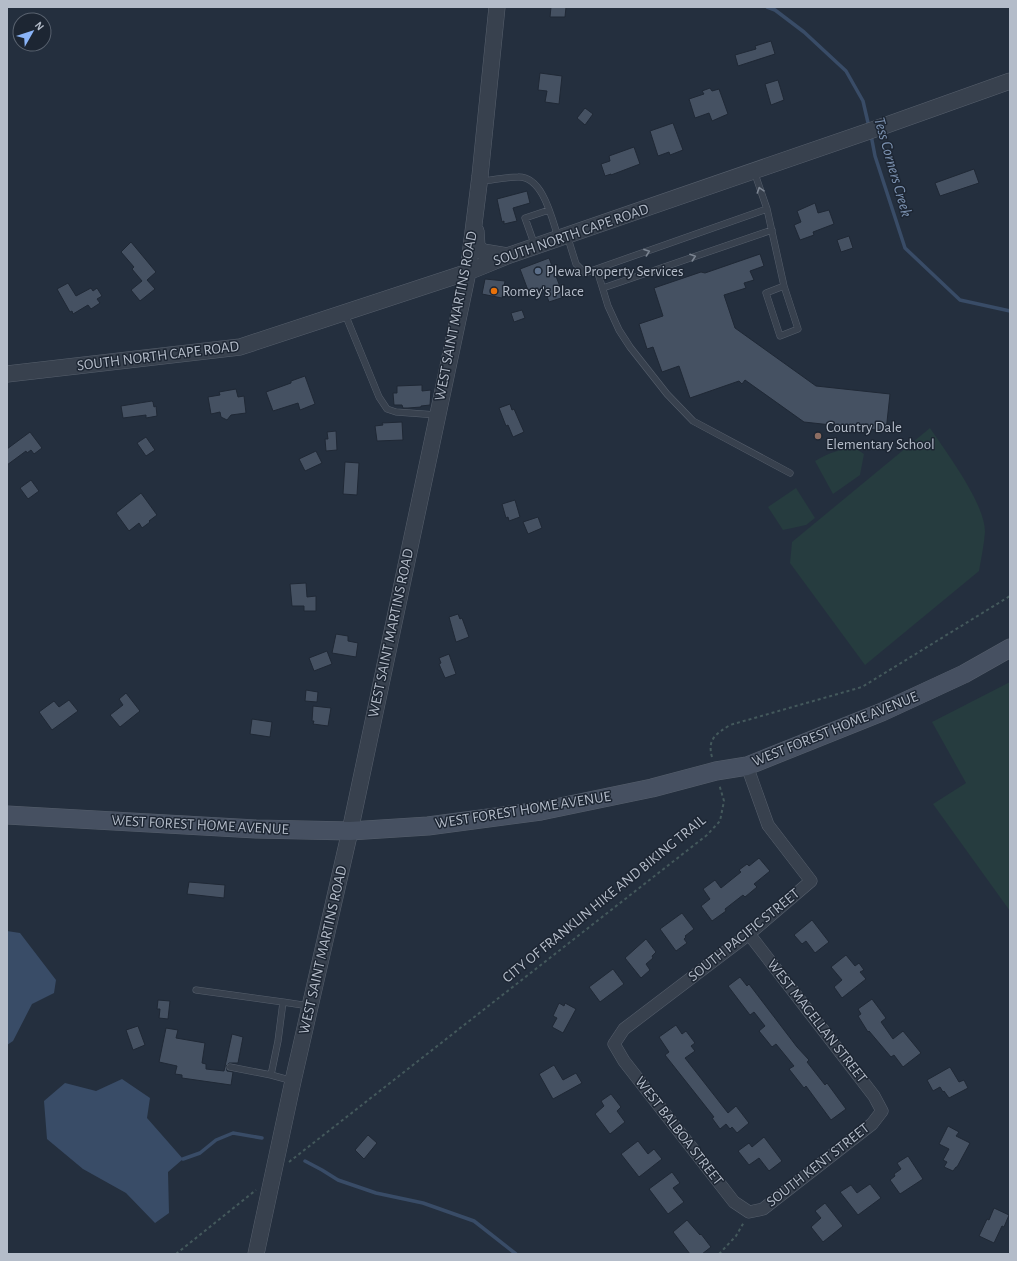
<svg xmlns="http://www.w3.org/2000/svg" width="1017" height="1261" font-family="'Alegreya Sans',sans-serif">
<rect width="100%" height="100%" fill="#242f3e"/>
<path fill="#263c3f" d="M 930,428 C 946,452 985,503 985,532 C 984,545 981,559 979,571 L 865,665 L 790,563 L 792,542 Z
M 855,448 L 864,454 L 860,475 L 833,494 L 815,461 C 830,452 838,450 855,448 Z
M 796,488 L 815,518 L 806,525 L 783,530 L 768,507 Z
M 1010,682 L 1010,911 L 933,804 L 966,783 L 932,722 Z"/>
<path fill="#394c67" d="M 7,931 L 20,933 L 56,980 L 54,993 L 32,1004 L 13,1041 L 7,1045 Z
M 122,1079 L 150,1098 L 147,1118 L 183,1159 L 168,1172 L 169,1213 L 155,1223 L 126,1193 L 83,1169 L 47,1139 L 44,1101 L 65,1083 L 96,1091 Z"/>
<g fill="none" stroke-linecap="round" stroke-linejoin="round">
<path stroke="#394c67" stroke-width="3.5" d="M 767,7 L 775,10 L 804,32 L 846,71 L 863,101 L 869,127
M 871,135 L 875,156 L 905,248 L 960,300 L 1010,311
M 183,1159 L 200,1153 L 216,1140 L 233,1133 L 262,1138
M 305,1161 L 322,1170 L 338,1180 L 376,1193 L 423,1203 L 474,1221 L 516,1254"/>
</g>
<path fill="#455162" stroke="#1f2835" d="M 551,7 L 566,7 L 565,17 L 550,17 Z
M 771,41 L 775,54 L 738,66 L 735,55 L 756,49 L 755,46 Z
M 540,73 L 562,76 L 559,104 L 545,102 L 547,91 L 538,90 Z
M 778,80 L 784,100 L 771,105 L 765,84 Z
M 710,88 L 712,91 L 719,89 L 728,114 L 712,121 L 709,113 L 695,118 L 689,99 L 704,94 L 702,91 Z
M 585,108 L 593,114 L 585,125 L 577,118 Z
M 673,123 L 683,150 L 670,155 L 669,152 L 658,156 L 650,131 Z
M 634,147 L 640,164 L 611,175 L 611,174 L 605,176 L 601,164 L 610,161 L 609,156 Z
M 974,169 L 979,183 L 940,196 L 935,183 Z
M 527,191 L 530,203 L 513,208 L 517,221 L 504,224 L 504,221 L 502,222 L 497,199 Z
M 815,203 L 818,213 L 829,210 L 834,224 L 813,232 L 814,235 L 800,240 L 794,225 L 801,222 L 797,211 Z
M 849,236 L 853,248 L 841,252 L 837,240 Z
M 131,242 L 156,272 L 147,280 L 155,289 L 140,301 L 131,290 L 142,281 L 132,269 L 134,267 L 121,252 Z
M 760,254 L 764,266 L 750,271 L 754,280 L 744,283 L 746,288 L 724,295 L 735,328 L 816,386 L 890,394 L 886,431 L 804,422 L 745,380 L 742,384 L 739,381 L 690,398 L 679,366 L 662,372 L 653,347 L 647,349 L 639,324 L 663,316 L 654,288 L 701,272 L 705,273 Z
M 549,258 L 564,297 L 549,302 L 544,288 L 529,293 L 520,269 Z
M 485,279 L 505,281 L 502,298 L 482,294 Z
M 68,283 L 76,296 L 91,288 L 93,291 L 97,288 L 102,296 L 97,299 L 100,303 L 91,309 L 88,305 L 73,314 L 72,311 L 70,312 L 57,289 Z
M 522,310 L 525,318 L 514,322 L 511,313 Z
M 305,376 L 315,404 L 300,410 L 298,403 L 273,411 L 266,392 L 291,383 L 291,381 Z
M 422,385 L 422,391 L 431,390 L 430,405 L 421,406 L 421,407 L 408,408 L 403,408 L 402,405 L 394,405 L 393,393 L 397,393 L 397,386 Z
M 236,389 L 238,397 L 244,396 L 246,413 L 231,415 L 227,420 L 221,417 L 220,412 L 211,414 L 208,397 L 220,395 L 219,392 Z
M 152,401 L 153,402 L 154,407 L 156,406 L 157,416 L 146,418 L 146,415 L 123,418 L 121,406 Z
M 510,404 L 512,410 L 514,409 L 524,432 L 513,437 L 508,425 L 506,426 L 499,408 Z
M 402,422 L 403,440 L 377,441 L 375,426 L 383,425 L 382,423 Z
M 336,431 L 337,450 L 326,451 L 325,439 L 328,439 L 327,432 Z
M 30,432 L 42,448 L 34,454 L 31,450 L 27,453 L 26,451 L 7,465 L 7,449 Z
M 146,437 L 155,450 L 146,456 L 137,443 Z
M 316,451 L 322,463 L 305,471 L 299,459 Z
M 345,462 L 359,463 L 357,495 L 343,494 Z
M 31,480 L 39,491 L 28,499 L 20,488 Z
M 141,493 L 157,515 L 149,521 L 150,522 L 142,528 L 139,523 L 129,531 L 116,513 Z
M 515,500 L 520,517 L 509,521 L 508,517 L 506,518 L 502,504 Z
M 538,517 L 542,528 L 528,534 L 523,522 Z
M 306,583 L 307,597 L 316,596 L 316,611 L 304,611 L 304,606 L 292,606 L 290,584 Z
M 458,614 L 460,619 L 462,618 L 469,637 L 456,642 L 449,617 Z
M 336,634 L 348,636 L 348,641 L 358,643 L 356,657 L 332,653 Z
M 327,651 L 332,664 L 314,671 L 309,658 Z
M 449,654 L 456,674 L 445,678 L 439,664 L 441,663 L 439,658 Z
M 306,690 L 318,692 L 317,702 L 305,701 Z
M 126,693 L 140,711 L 120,727 L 110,715 L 123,705 L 119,699 Z
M 69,700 L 78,711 L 52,730 L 39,712 L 54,701 L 59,707 Z
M 313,706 L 331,708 L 328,726 L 313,724 L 314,721 L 312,721 Z
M 252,719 L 272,722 L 270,737 L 250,734 Z
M 759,858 L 770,871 L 754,884 L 757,887 L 745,897 L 743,895 L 725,909 L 726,911 L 712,921 L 701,906 L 710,899 L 703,889 L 715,880 L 721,888 L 741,872 L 739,870 L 747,864 L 749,866 Z
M 189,882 L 225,885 L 224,898 L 187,894 Z
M 682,913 L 694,929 L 685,936 L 686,937 L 684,939 L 687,943 L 676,951 L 660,929 Z
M 812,920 L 829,942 L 815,953 L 806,941 L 802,944 L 794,935 Z
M 646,939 L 656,952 L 652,956 L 653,958 L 646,964 L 650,970 L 641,978 L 625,958 Z
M 846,955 L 855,966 L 859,963 L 864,970 L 860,972 L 866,979 L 842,998 L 834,987 L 842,980 L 831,967 Z
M 613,969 L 624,984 L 600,1002 L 589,987 Z
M 740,977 L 747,986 L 749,984 L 797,1047 L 809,1060 L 807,1062 L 825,1085 L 827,1083 L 846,1109 L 831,1120 L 806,1086 L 804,1088 L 789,1069 L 794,1066 L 776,1044 L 772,1047 L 759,1031 L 765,1026 L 754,1012 L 750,1015 L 728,986 Z
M 872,999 L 886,1018 L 881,1022 L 893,1039 L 903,1031 L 921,1053 L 903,1067 L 894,1055 L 891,1057 L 869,1031 L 868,1032 L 858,1016 L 861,1014 L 858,1009 Z
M 158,1000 L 170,1001 L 168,1019 L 159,1018 L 160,1009 L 157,1009 Z
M 559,1003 L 564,1006 L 565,1003 L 576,1009 L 563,1033 L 552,1027 L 557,1018 L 553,1016 Z
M 676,1025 L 682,1034 L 686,1031 L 695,1043 L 691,1046 L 695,1051 L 685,1058 L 728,1113 L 736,1106 L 749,1123 L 737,1133 L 732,1127 L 730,1129 L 726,1124 L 720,1129 L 712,1118 L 714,1117 L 665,1055 L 669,1052 L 659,1037 Z
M 138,1026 L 145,1045 L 133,1050 L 126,1030 Z
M 166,1028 L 178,1030 L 176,1038 L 205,1043 L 202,1063 L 206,1064 L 206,1069 L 224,1071 L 232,1034 L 243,1037 L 238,1063 L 229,1063 L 226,1066 L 227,1071 L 233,1072 L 231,1085 L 182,1078 L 182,1075 L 175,1074 L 177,1066 L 159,1062 Z
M 554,1065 L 563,1080 L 576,1073 L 582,1083 L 553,1099 L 539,1074 Z
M 950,1067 L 959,1082 L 964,1080 L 968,1088 L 949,1098 L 944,1091 L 943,1092 L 940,1087 L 933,1091 L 927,1080 Z
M 611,1094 L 621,1107 L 617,1111 L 625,1122 L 610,1134 L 595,1114 L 604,1106 L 601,1101 Z
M 948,1126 L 959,1132 L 956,1136 L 970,1143 L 957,1167 L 956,1167 L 953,1171 L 944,1167 L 947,1162 L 943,1160 L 949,1149 L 939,1144 Z
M 368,1135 L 377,1143 L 364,1159 L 355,1150 Z
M 764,1137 L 782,1161 L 769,1171 L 759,1158 L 749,1165 L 738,1151 L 749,1143 L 752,1147 Z
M 638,1141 L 648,1154 L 654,1149 L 662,1159 L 639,1177 L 621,1154 Z
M 908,1156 L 923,1179 L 900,1194 L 890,1180 L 895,1176 L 894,1174 L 901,1169 L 897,1163 Z
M 672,1172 L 680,1183 L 673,1188 L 684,1202 L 668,1214 L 649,1189 Z
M 870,1184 L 881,1198 L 858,1215 L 840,1192 L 851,1185 L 857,1193 Z
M 825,1203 L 843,1226 L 823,1242 L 811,1227 L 821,1218 L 815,1211 Z
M 994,1208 L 1009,1215 L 1004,1227 L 1002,1226 L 994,1243 L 979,1236 L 987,1219 L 989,1220 Z
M 687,1220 L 700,1235 L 701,1234 L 711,1247 L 702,1254 L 690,1254 L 673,1232 Z"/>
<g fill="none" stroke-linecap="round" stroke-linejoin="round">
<g stroke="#565f6c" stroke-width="7">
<path id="service" d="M 754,171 L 767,209 L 784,286 L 798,329 L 780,336 L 766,293 L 784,286
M 481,181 C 493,180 506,177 518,177 C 543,176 552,219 558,237
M 567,235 L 576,264 L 585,273 L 767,209
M 535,246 L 525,218 L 549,210
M 597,270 L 608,306 L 619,330 L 630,347 L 667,394 L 693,421 L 790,473
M 603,288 L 772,230
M 345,314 L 379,397 L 387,409 L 396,412 L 437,415
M 196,990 L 283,1002
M 230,1067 L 271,1075
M 293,1081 L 271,1075 L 278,1041 L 283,1002 L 309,1006"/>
</g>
<g stroke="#565f6c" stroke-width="13">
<path id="minor" d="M 747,766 L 768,825 L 811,881 L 749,934 L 624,1029 L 614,1044 L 624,1061 L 734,1202 L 749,1212 L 763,1209 L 872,1124 L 882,1111 L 874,1096 L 749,934"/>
</g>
<g stroke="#565f6c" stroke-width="17">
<path id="tertiary" d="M 476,231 L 477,247 L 483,252 L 507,256
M 7,374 L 240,347 L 468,272 L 507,256 L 881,127 L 1010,81
M 256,1254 L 293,1081 L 350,831 L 468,272 L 480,176 L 497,7"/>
</g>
<g stroke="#565f6c" stroke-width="19">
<path id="secondary" d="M 7,815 L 256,829 L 350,831 L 428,826 L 541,811 L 652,788 L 716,771 L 747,766 L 882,712 L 964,674 L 1010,648"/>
</g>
<path stroke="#44595c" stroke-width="2" stroke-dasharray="3 3" stroke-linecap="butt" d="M 712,757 C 707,739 716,734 730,725 L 862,687 L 1010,596
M 289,1162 L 707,835 L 720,821 L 724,801 L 719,784
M 176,1254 L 256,1190
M 719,1254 L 736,1236 L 744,1222"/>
<use href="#service" stroke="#38414e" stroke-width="6"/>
<use href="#minor" stroke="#38414e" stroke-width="12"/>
<use href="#tertiary" stroke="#38414e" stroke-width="16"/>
<use href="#secondary" stroke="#465061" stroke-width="18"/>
</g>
<defs><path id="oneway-chevron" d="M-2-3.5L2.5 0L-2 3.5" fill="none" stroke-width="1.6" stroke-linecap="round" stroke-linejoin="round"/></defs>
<g stroke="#7c8592">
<use href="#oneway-chevron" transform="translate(760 190) rotate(-108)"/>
<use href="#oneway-chevron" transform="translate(647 252) rotate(-20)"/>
<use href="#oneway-chevron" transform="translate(693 257) rotate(-19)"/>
</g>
<circle fill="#5c6f8a" stroke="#1d2633" stroke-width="1.5" cx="538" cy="271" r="4"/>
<circle fill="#e8710a" stroke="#1d2633" stroke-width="1.5" cx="494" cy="291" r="4"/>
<circle fill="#8d6e63" stroke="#1d2633" stroke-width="1.5" cx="818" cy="436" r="4"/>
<g text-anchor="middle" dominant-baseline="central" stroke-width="3" stroke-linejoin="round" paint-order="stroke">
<g font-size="15" fill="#b4bcc9" stroke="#1d2633">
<text transform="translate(571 235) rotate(-19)">SOUTH NORTH CAPE ROAD</text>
<text transform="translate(456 316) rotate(-79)">WEST SAINT MARTINS ROAD</text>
<text transform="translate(158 356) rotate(-7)">SOUTH NORTH CAPE ROAD</text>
<text transform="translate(391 633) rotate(-78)">WEST SAINT MARTINS ROAD</text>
<text transform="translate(835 729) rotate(-22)">WEST FOREST HOME AVENUE</text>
<text transform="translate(523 810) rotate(-9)">WEST FOREST HOME AVENUE</text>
<text transform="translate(200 825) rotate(3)">WEST FOREST HOME AVENUE</text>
<text transform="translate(604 899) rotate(-39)">CITY OF FRANKLIN HIKE AND BIKING TRAIL</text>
<text transform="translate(744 935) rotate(-39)">SOUTH PACIFIC STREET</text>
<text transform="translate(323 950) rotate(-77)">WEST SAINT MARTINS ROAD</text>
<text transform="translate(817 1021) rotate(52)">WEST MAGELLAN STREET</text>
<text transform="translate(679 1131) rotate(52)">WEST BALBOA STREET</text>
<text transform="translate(818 1165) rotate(-38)">SOUTH KENT STREET</text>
</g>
<g font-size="15" fill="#b4bcc9" stroke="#1d2633" text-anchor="start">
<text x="546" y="271">Plewa Property Services</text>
<text x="502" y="291">Romey's Place</text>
<text x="826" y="427">Country Dale<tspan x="826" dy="17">Elementary School</tspan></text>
</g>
<g font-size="16" font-style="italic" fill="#7c92b1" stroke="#1d2633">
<text transform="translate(893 167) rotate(74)">Tess Corners Creek</text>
</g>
</g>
<rect width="1017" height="1261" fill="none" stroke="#b4bcc9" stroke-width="16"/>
<g transform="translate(32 32) rotate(51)"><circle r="19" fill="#1d2633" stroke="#59626f"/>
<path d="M0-3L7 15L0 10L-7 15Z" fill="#8ab4f8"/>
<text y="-6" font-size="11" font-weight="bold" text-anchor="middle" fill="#b4bcc9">N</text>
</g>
</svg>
